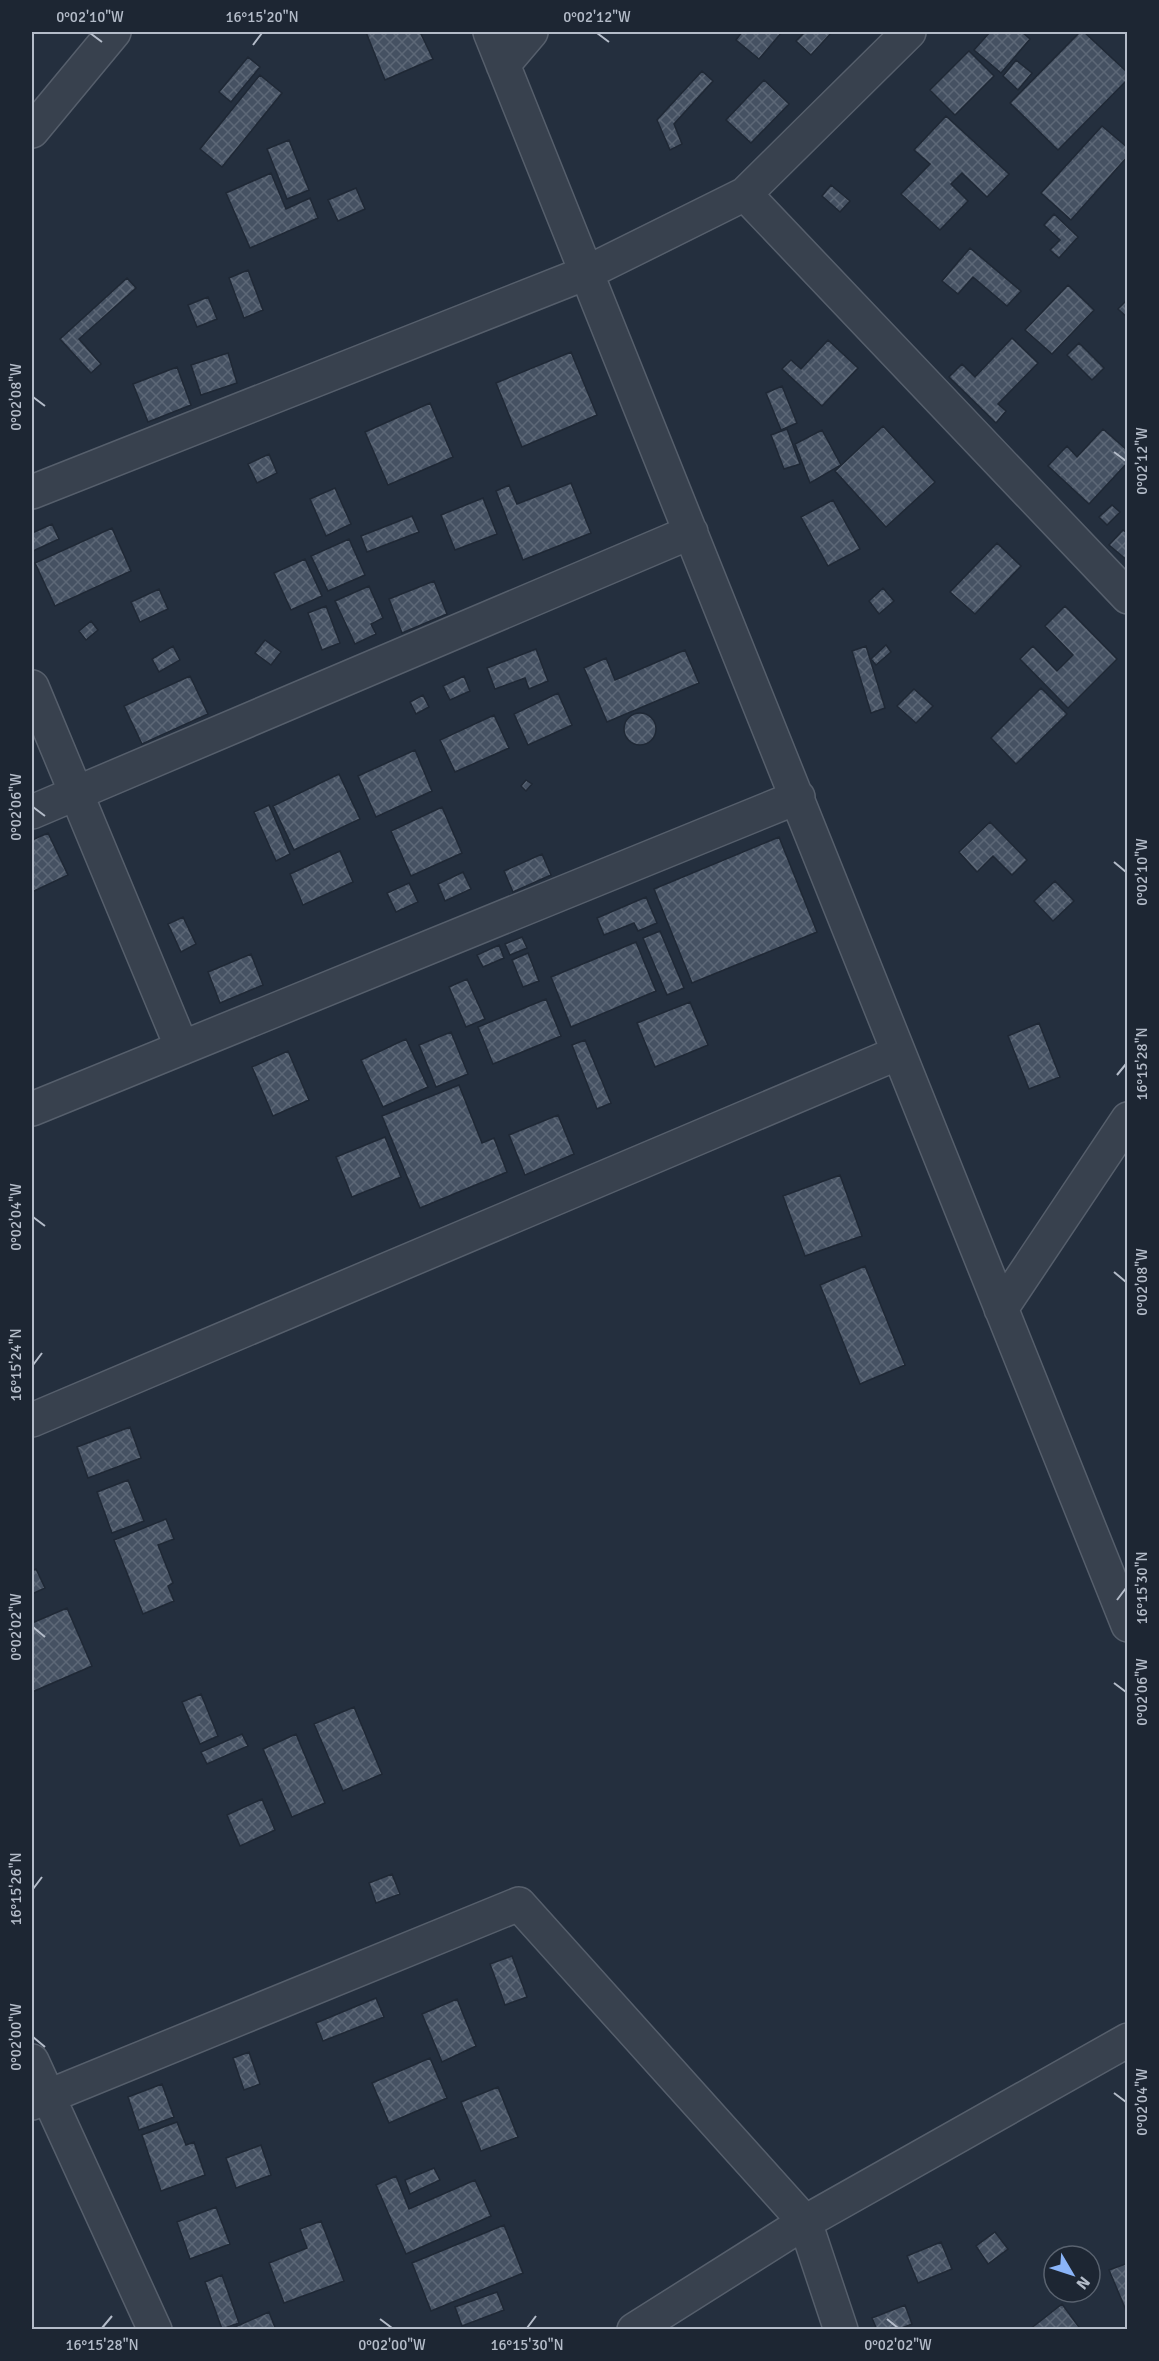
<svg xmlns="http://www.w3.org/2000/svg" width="1159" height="2361" font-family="Signika,sans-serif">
<defs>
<pattern id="building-cross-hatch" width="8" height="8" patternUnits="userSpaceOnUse" patternTransform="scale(1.5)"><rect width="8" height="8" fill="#455162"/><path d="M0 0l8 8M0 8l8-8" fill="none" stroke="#5d6877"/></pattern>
</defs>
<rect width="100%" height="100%" fill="#242f3e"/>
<path fill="url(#building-cross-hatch)" stroke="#1f2835" stroke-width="1.5" d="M 366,32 L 420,32 L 433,59 L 385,80 Z
M 742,32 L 782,32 L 759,59 L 736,40 Z
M 805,32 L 832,32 L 811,55 L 796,41 Z
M 990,32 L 1022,32 L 1030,39 L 1001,73 L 974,50 Z
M 1080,32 L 1084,32 L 1128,73 L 1128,79 L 1058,150 L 1010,103 Z
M 969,51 L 994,76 L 955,115 L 930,90 Z
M 248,57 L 260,67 L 231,102 L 219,92 Z
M 1016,60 L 1032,73 L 1018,90 L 1003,76 Z
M 702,71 L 713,81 L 674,124 L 682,144 L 670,150 L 657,120 Z
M 260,75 L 282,93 L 222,167 L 200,149 Z
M 764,80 L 789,104 L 751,143 L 726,120 Z
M 946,116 L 1009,174 L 987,197 L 962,173 L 951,184 L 968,201 L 940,230 L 901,194 L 930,164 L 914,150 Z
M 1102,126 L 1128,148 L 1128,156 L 1071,220 L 1041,193 Z
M 289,140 L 309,190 L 287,199 L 267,149 Z
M 271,173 L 286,209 L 310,198 L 318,218 L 250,248 L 226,193 Z
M 831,185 L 850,201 L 840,212 L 822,196 Z
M 356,188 L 365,209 L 338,221 L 328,200 Z
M 1054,214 L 1078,237 L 1059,258 L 1050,250 L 1060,240 L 1044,225 Z
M 970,248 L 1021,291 L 1007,306 L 973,277 L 958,294 L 942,281 Z
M 248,270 L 263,310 L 244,318 L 229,278 Z
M 127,278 L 136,288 L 79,339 L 101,364 L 91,373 L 60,339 Z
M 1068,285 L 1094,310 L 1052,354 L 1025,330 Z
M 208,297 L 217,319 L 197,327 L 188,305 Z
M 1128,299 L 1128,318 L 1118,309 Z
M 1012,338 L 1038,363 L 998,404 L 1006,411 L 996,423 L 949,377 L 962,364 L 975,377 Z
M 828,340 L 858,368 L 822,406 L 782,369 L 791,360 L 801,369 Z
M 1079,343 L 1104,368 L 1092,380 L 1067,355 Z
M 571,352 L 597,415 L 522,447 L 496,383 Z
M 228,353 L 237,383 L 201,395 L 191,365 Z
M 177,367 L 191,405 L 148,422 L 133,384 Z
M 782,386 L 797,423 L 781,430 L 766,393 Z
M 430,403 L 453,457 L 388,485 L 365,432 Z
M 883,426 L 935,482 L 886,527 L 835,471 Z
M 787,429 L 800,464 L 784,469 L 771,435 Z
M 1103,429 L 1128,451 L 1128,462 L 1089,504 L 1048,466 L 1067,446 L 1077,457 Z
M 822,430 L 841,465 L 810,483 L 795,444 Z
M 269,454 L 277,473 L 257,483 L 248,464 Z
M 571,483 L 591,533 L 523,560 L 496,491 L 509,485 L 517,504 Z
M 335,488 L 351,524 L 326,536 L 310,499 Z
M 483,498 L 497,534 L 455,550 L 441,515 Z
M 833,500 L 860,549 L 828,566 L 801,517 Z
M 1112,505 L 1120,512 L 1107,525 L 1099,517 Z
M 412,516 L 419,532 L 367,552 L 361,536 Z
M 52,524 L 59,539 L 33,551 L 32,533 Z
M 112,528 L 131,571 L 55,606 L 35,563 Z
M 1123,530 L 1128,534 L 1128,561 L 1109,545 Z
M 349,539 L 365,575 L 328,591 L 311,556 Z
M 997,543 L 1021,566 L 975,614 L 950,592 Z
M 305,559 L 322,596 L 291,610 L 274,573 Z
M 434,581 L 447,614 L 402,633 L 389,599 Z
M 369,586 L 383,618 L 371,624 L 376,634 L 355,644 L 335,601 Z
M 883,588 L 894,601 L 879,614 L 869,601 Z
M 159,589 L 168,609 L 140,622 L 131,602 Z
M 326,606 L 340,643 L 322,650 L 308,613 Z
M 1065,606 L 1117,659 L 1068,708 L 1020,659 L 1033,646 L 1057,671 L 1073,655 L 1045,626 Z
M 91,621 L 98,630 L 86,640 L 79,631 Z
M 265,640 L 281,652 L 271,665 L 255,653 Z
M 886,645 L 891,652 L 876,665 L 871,659 Z
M 173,646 L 180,660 L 159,672 L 152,659 Z
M 866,646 L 885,708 L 871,713 L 852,651 Z
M 536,649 L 548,681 L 529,689 L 525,678 L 495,689 L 487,668 Z
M 685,650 L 699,683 L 607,722 L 584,668 L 606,658 L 615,680 Z
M 190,676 L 208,714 L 142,744 L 124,706 Z
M 464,676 L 470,691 L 450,700 L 443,686 Z
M 1041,688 L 1067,714 L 1016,764 L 991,738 Z
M 914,689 L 933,706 L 916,723 L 897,706 Z
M 558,693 L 572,725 L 528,745 L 514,714 Z
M 423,695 L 429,707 L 416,714 L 410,702 Z
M624 729a16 16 0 1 1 32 0a16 16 0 1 1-32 0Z
M 494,715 L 509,748 L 455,772 L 440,740 Z
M 415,750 L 432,791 L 376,817 L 358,776 Z
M 339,774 L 360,819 L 294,850 L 273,806 Z
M 526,780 L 532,784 L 526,791 L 521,786 Z
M 269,805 L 290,854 L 276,861 L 254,812 Z
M 442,807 L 462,853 L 411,876 L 391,831 Z
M 990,822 L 1027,860 L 1012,875 L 993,856 L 977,872 L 959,852 Z
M 48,833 L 68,875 L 32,892 L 32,840 Z
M 779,837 L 817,932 L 692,983 L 654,889 Z
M 340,851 L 353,882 L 303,905 L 290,874 Z
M 542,854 L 551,875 L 513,892 L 504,871 Z
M 463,872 L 471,889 L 445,901 L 438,884 Z
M 1055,881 L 1074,901 L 1053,921 L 1034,901 Z
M 409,883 L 418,902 L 396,912 L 387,893 Z
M 646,897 L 657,923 L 638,931 L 634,923 L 604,935 L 597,918 Z
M 183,917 L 196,944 L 181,952 L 168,924 Z
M 660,931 L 684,988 L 667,995 L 643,938 Z
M 522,937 L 527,948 L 510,955 L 505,944 Z
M 636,942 L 656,991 L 571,1027 L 551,977 Z
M 499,945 L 504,958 L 483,967 L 477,955 Z
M 528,953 L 539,981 L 523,987 L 512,960 Z
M 251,954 L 263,985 L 220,1003 L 208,972 Z
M 467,979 L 485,1019 L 466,1027 L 449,987 Z
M 546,999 L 561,1036 L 493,1064 L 478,1027 Z
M 690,1002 L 708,1045 L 655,1067 L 637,1023 Z
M 1039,1023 L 1060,1077 L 1029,1089 L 1008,1036 Z
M 451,1032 L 468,1074 L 436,1087 L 419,1045 Z
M 406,1039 L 428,1087 L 383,1107 L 361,1060 Z
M 585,1040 L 611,1103 L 597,1109 L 572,1045 Z
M 288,1051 L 309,1100 L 273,1116 L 252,1067 Z
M 459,1085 L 482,1143 L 494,1138 L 507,1172 L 420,1208 L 382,1116 Z
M 558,1115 L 574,1154 L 525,1175 L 509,1135 Z
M 385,1137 L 401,1177 L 352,1197 L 336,1157 Z
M 840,1175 L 862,1236 L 805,1256 L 783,1196 Z
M 865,1266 L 905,1365 L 860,1384 L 820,1285 Z
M 130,1427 L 141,1458 L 88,1478 L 77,1447 Z
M 128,1480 L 144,1521 L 112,1533 L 97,1492 Z
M 166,1519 L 174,1539 L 158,1545 L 173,1583 L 168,1586 L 174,1601 L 143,1614 L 114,1540 Z
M 36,1569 L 45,1588 L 32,1594 L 32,1571 Z
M 67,1608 L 92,1666 L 32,1692 L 32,1623 Z
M 201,1694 L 218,1736 L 200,1744 L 182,1702 Z
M 354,1707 L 382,1774 L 343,1791 L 314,1724 Z
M 242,1734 L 248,1746 L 207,1764 L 201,1752 Z
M 296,1734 L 325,1803 L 292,1817 L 263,1749 Z
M 262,1799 L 275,1830 L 240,1846 L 227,1815 Z
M 392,1874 L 400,1894 L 376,1903 L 369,1883 Z
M 512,1956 L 527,1997 L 505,2005 L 490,1964 Z
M 376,1998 L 384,2017 L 323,2041 L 316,2023 Z
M 457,1999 L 476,2046 L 442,2062 L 422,2014 Z
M 249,2052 L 260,2084 L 244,2090 L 233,2058 Z
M 430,2058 L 447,2098 L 389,2123 L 372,2083 Z
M 162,2084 L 174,2117 L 139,2130 L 128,2097 Z
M 498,2087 L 518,2137 L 481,2151 L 461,2102 Z
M 177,2122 L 186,2145 L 194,2142 L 205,2175 L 161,2191 L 142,2135 Z
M 261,2145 L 271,2175 L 236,2188 L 226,2158 Z
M 434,2168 L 440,2180 L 410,2194 L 405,2180 Z
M 396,2176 L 409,2209 L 475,2180 L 491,2216 L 406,2254 L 376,2185 Z
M 216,2207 L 230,2244 L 190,2259 L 177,2222 Z
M 321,2221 L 344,2281 L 284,2303 L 269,2263 L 307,2248 L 300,2229 Z
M 504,2225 L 523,2273 L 431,2311 L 412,2263 Z
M 995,2232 L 1008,2249 L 988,2264 L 976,2246 Z
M 941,2242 L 952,2269 L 918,2283 L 907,2256 Z
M 1128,2263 L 1128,2315 L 1109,2270 Z
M 222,2275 L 239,2323 L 222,2329 L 205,2282 Z
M 497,2292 L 504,2310 L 462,2326 L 455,2307 Z
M 1062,2304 L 1081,2330 L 1029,2330 Z
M 905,2305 L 912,2324 L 897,2330 L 877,2330 L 872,2318 Z
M 269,2312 L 276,2330 L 228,2330 Z"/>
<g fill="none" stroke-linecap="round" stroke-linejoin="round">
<g stroke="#565f6c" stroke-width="36">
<path id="minor" d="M 490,32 L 1128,1625
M 503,65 L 531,32
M 32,131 L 114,32
M 745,194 L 1128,597
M 32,492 L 586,273 L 745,194 L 909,32
M 32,687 L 182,1048
M 32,812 L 691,532
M 32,1109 L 798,797
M 1001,1309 L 1128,1119
M 32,1420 L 898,1053
M 32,2061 L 155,2330
M 32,2103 L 519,1904 L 805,2222 L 841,2330
M 634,2330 L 805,2222 L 1128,2040"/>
</g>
<use href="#minor" stroke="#38414e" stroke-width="33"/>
</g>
<path fill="none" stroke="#b4bcc9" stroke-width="2" d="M 90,33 L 102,42M 597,33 L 609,42M 253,45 L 262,33M 33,397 L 45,406M 1114,452 L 1126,461M 33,807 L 45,816M 1114,862 L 1126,872M 1117,1075 L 1126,1064M 33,1217 L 45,1226M 1114,1272 L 1126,1282M 33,1365 L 42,1353M 1117,1600 L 1126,1588M 33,1627 L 45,1637M 1114,1683 L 1126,1692M 33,1889 L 42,1877M 33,2037 L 45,2047M 1114,2093 L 1126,2102M 380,2319 L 392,2328M 887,2319 L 898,2328M 102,2328 L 112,2316M 527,2328 L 536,2316"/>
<rect width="1159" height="2361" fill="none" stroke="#1d2633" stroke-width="66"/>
<g transform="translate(1072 2274) rotate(129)"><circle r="28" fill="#1d2633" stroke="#59626f" stroke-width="1.5"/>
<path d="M0-4.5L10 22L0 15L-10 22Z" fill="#8ab4f8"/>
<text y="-9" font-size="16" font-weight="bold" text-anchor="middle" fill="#b4bcc9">N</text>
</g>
<rect x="33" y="33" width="1093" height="2295" fill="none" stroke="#b4bcc9" stroke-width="2"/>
<g font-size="15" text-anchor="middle" fill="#b4bcc9">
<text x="90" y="22">0°02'10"W</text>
<text x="262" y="22">16°15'20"N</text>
<text x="597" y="22">0°02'12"W</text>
<text transform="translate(16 397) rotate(-90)" y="5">0°02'08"W</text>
<text transform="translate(1142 461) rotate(-90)" y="5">0°02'12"W</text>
<text transform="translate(16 807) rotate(-90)" y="5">0°02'06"W</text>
<text transform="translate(1142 872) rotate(-90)" y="5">0°02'10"W</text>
<text transform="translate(1142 1064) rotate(-90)" y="5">16°15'28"N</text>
<text transform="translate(16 1217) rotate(-90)" y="5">0°02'04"W</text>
<text transform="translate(1142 1282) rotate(-90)" y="5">0°02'08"W</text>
<text transform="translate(16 1365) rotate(-90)" y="5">16°15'24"N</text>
<text transform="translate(1142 1588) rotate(-90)" y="5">16°15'30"N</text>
<text transform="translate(16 1627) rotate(-90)" y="5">0°02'02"W</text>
<text transform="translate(1142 1692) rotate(-90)" y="5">0°02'06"W</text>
<text transform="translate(16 1889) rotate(-90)" y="5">16°15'26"N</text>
<text transform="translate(16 2037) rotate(-90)" y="5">0°02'00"W</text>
<text transform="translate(1142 2102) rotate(-90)" y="5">0°02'04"W</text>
<text x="102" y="2350">16°15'28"N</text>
<text x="392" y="2350">0°02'00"W</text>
<text x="527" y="2350">16°15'30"N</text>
<text x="898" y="2350">0°02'02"W</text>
</g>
</svg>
